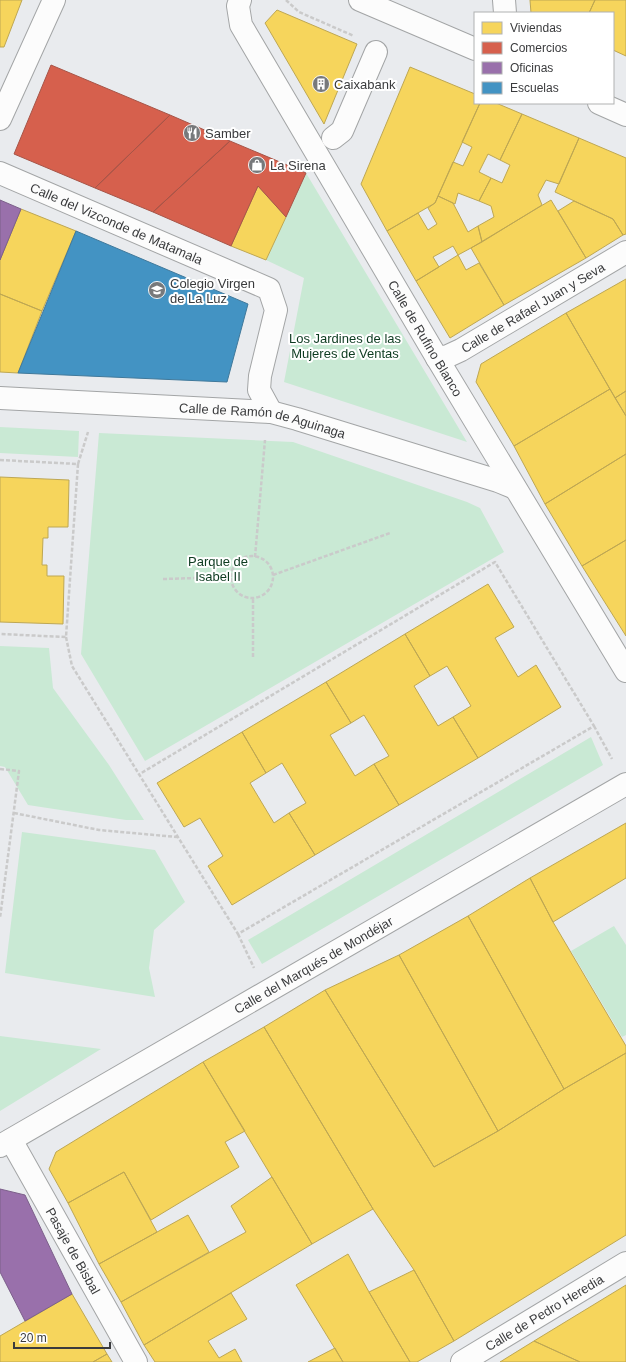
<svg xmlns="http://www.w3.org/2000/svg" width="626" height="1362" font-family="Helvetica,sans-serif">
<rect width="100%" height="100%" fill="#e9ebee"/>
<path fill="#c9e9d4" d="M 306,173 L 467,442 L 284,382 L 304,278 L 266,260 Z
M 0,427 L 79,431 L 78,457 L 0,453 Z
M 99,433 L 293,442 L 467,502 L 480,508 L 504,552 L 145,761 L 81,654 Z
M 0,646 L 49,648 L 53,688 L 109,765 L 144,820 L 126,820 L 28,805 L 5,767 L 0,766 Z
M 591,737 L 603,765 L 262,964 L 248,940 Z
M 22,832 L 155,850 L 185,902 L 154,930 L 149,968 L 155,997 L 5,973 Z
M 614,926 L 626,945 L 626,1035 L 622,1037 L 571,951 Z
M 0,1036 L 101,1049 L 0,1111 Z"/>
<path fill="#f6d55c" stroke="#bea753" d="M 0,0 L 22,0 L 4,47 L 0,47 Z
M 530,0 L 595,0 L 589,13 L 531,13 Z
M 595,0 L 626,0 L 626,56 L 613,50 L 613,13 L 589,13 Z
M 277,10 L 357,44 L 324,124 L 265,23 Z
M 410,67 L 475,94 L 475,103 L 480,103 L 435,203 L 387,231 L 361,184 Z
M 480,103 L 496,103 L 522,114 L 500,160 L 488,154 L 479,172 L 491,178 L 479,201 L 458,193 L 455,204 L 438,196 L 453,162 L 463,166 L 472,147 L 462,142 Z
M 522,114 L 579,138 L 559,184 L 546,180 L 538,195 L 542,205 L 482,242 L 478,226 L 494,217 L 491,206 L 479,201 L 491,178 L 502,183 L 510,165 L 500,160 Z
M 579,138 L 626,158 L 626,234 L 623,235 L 613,219 L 555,192 Z
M 258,186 L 286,217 L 266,260 L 231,246 Z
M 438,196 L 453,203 L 468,232 L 478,226 L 482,242 L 458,255 L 453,246 L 433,257 L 439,267 L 416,281 L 387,231 L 418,213 L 428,230 L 437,224 L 428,208 L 435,203 Z
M 551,200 L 586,258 L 504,305 L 471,248 Z
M 574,201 L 613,219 L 623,235 L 586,258 L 558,211 Z
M 21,209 L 76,231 L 42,311 L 0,294 L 0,260 Z
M 458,255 L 466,270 L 479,263 L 504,305 L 450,338 L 416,281 Z
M 626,279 L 626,391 L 615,398 L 566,313 Z
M 0,294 L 42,311 L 18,373 L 0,372 Z
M 566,313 L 610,389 L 514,446 L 476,382 L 481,364 Z
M 610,389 L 626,416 L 626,454 L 545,504 L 514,446 Z
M 626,391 L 626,416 L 615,398 Z
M 626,454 L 626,540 L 582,566 L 545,504 Z
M 0,477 L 69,480 L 68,527 L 48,527 L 48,538 L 43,538 L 42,565 L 47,565 L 47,576 L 64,576 L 63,624 L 0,622 Z
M 626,540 L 626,636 L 582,566 Z
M 488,584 L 514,627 L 495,638 L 518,677 L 536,665 L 561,707 L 478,758 L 453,717 L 471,706 L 447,666 L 430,676 L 405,634 Z
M 405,634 L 430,676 L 414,686 L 438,726 L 453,717 L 478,758 L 399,805 L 374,764 L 389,756 L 364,715 L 351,723 L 326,682 Z
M 326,682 L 351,723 L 330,735 L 355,776 L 374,764 L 399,805 L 315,855 L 289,813 L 306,803 L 282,763 L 266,773 L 242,732 Z
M 242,732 L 266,773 L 250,783 L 274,823 L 289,813 L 315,855 L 232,905 L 208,866 L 223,856 L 200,818 L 184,827 L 157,783 Z
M 626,823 L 626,878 L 553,922 L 530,878 Z
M 530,878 L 553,922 L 626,1046 L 626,1053 L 564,1089 L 468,916 Z
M 468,916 L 564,1089 L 498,1131 L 399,955 Z
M 399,955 L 498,1131 L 434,1167 L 325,990 Z
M 325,990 L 434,1167 L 498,1131 L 564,1089 L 626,1053 L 626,1235 L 454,1341 L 414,1270 L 373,1209 L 264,1027 Z
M 264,1027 L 373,1209 L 312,1244 L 203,1062 Z
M 203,1062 L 245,1131 L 225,1142 L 239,1167 L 151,1220 L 124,1172 L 68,1203 L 49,1169 L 56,1152 Z
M 124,1172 L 157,1232 L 99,1264 L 68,1203 Z
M 272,1177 L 312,1244 L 144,1345 L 121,1302 L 246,1232 L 231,1206 Z
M 188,1215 L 209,1252 L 121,1302 L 99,1264 Z
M 348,1254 L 369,1292 L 410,1362 L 343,1362 L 296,1285 Z
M 414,1270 L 454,1341 L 417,1362 L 410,1362 L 369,1292 Z
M 626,1285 L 626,1362 L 580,1362 L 534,1341 Z
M 231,1293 L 247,1319 L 208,1341 L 219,1358 L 235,1349 L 242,1362 L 155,1362 L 144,1345 Z
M 72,1294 L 107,1354 L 93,1362 L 0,1362 L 0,1336 Z
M 534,1341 L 580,1362 L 500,1362 Z
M 335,1348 L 343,1362 L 308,1362 Z
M 107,1354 L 112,1362 L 93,1362 Z"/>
<path fill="#d6604d" stroke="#a75548" d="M 51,65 L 170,115 L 95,188 L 14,154 Z
M 170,115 L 230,141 L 153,212 L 95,188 Z
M 230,141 L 306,173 L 286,217 L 258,186 L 231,246 L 153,212 Z"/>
<path fill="#9970ab" stroke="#7c608a" d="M 0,200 L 21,209 L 0,260 Z
M 0,1189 L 25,1195 L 72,1294 L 25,1321 L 0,1272 Z"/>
<path fill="#4393c3" stroke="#40799b" d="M 76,231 L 248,304 L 227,382 L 18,373 Z"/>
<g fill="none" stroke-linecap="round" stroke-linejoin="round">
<g stroke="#a3a5a6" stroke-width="24">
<path id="pedestrian" d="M 333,138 L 342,131 L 376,52"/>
</g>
<g stroke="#a3a5a6" stroke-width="24">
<g id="minor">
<path id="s1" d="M 240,0 L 238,6 L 241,25 L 437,358 L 626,671"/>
<path d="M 360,0 L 475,49"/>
<path d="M 504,0 L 505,13"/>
<path d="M 599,103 L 626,115"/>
<path d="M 0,119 L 54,0"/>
<path id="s2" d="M 0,173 L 269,289 L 276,310 L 260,376 L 259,390 L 271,412"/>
<path id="s3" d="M 437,358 L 448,356 L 461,350 L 626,252"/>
<path id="s4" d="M 0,398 L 271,412 L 297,419 L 498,481 L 515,488"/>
<path id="s5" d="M 11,1140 L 136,1362"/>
<path id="s6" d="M 0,1146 L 626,784"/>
<path id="s7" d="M 462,1362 L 626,1263"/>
</g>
</g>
<path stroke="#cacaca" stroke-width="2.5" stroke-dasharray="4 2" stroke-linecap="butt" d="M 286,0 L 299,12 L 354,36
M 0,460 L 78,464 L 66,637 L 0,634
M 78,464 L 88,432
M231 577a21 21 0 1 1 42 0a21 21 0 1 1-42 0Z
M 255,557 L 265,440
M 273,575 L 390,533
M 163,579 L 231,577
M 66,637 L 72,666 L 238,934 L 594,726 L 495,562 L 138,775
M 253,657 L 253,598
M 594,726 L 612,759
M 0,769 L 19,771 L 0,918
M 14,813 L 99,830 L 177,837
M 238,934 L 254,968"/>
<use href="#pedestrian" stroke="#fcfcfc" stroke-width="22"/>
<use href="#minor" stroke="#fcfcfc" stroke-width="22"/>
</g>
<defs>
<g id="building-disc" transform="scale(0.9)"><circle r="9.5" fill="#77797b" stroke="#fff"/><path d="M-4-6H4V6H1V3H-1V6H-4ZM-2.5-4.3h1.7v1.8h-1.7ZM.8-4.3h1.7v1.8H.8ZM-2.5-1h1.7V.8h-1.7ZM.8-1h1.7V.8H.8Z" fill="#fff"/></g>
<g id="restaurant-disc" transform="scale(0.9)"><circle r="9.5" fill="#77797b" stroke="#fff"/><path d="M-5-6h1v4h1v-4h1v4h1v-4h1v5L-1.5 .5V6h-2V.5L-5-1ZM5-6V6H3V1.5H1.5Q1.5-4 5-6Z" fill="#fff"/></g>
<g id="shop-disc" transform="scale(0.9)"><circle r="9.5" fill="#77797b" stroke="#fff"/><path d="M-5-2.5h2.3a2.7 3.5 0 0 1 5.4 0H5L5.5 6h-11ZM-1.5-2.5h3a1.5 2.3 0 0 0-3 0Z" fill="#fff"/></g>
<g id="school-disc" transform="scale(0.9)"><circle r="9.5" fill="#77797b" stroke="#fff"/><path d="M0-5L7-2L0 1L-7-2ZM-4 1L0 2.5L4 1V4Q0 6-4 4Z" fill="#fff"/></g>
</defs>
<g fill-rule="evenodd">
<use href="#building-disc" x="321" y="84"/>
<use href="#restaurant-disc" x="192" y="133"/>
<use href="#shop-disc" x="257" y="165"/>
<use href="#school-disc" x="157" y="290"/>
</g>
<g text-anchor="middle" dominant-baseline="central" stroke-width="4" stroke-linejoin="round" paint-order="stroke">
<g font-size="13" fill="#3a3b3d" stroke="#fff" text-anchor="start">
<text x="334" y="84">Caixabank</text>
<text x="205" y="133">Samber</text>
<text x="270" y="165">La Sirena</text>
<text x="170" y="283">Colegio Virgen<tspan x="170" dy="15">de La Luz</tspan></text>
</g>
<g font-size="13" fill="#3a3b3d" stroke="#fff">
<text stroke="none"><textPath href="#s2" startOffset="127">Calle del Vizconde de Matamala</textPath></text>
<text stroke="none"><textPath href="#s3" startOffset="109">Calle de Rafael Juan y Seva</textPath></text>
<text stroke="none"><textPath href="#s1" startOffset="389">Calle de Rufino Blanco</textPath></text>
<text stroke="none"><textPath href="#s4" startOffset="264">Calle de Ramón de Aguinaga</textPath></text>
<text stroke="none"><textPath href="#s6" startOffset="362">Calle del Marqués de Mondéjar</textPath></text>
<text stroke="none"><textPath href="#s5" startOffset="127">Pasaje de Bisbal</textPath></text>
<text stroke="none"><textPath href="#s7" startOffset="96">Calle de Pedro Heredia</textPath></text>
</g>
<g font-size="13" fill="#0d3b20" stroke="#fff">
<text x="345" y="338">Los Jardines de las<tspan x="345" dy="15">Mujeres de Ventas</tspan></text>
<text x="218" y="561">Parque de<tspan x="218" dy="15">Isabel II</tspan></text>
</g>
</g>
<rect x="474" y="12" width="140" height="92" fill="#ffffff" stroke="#b0b1b1"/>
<rect x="482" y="22" width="20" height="12" fill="#f6d55c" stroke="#b0b1b1"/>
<text x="510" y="32" font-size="12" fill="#3a3b3d">Viviendas</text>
<rect x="482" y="42" width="20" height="12" fill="#d6604d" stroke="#b0b1b1"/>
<text x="510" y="52" font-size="12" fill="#3a3b3d">Comercios</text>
<rect x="482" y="62" width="20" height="12" fill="#9970ab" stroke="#b0b1b1"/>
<text x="510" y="72" font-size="12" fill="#3a3b3d">Oficinas</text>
<rect x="482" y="82" width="20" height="12" fill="#4393c3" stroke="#b0b1b1"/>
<text x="510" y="92" font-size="12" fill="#3a3b3d">Escuelas</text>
<path d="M14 1342v6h96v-6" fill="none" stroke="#3a3b3d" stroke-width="2"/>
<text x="20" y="1342" font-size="12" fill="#3a3b3d" stroke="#ffffff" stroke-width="3" paint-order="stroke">20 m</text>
</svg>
